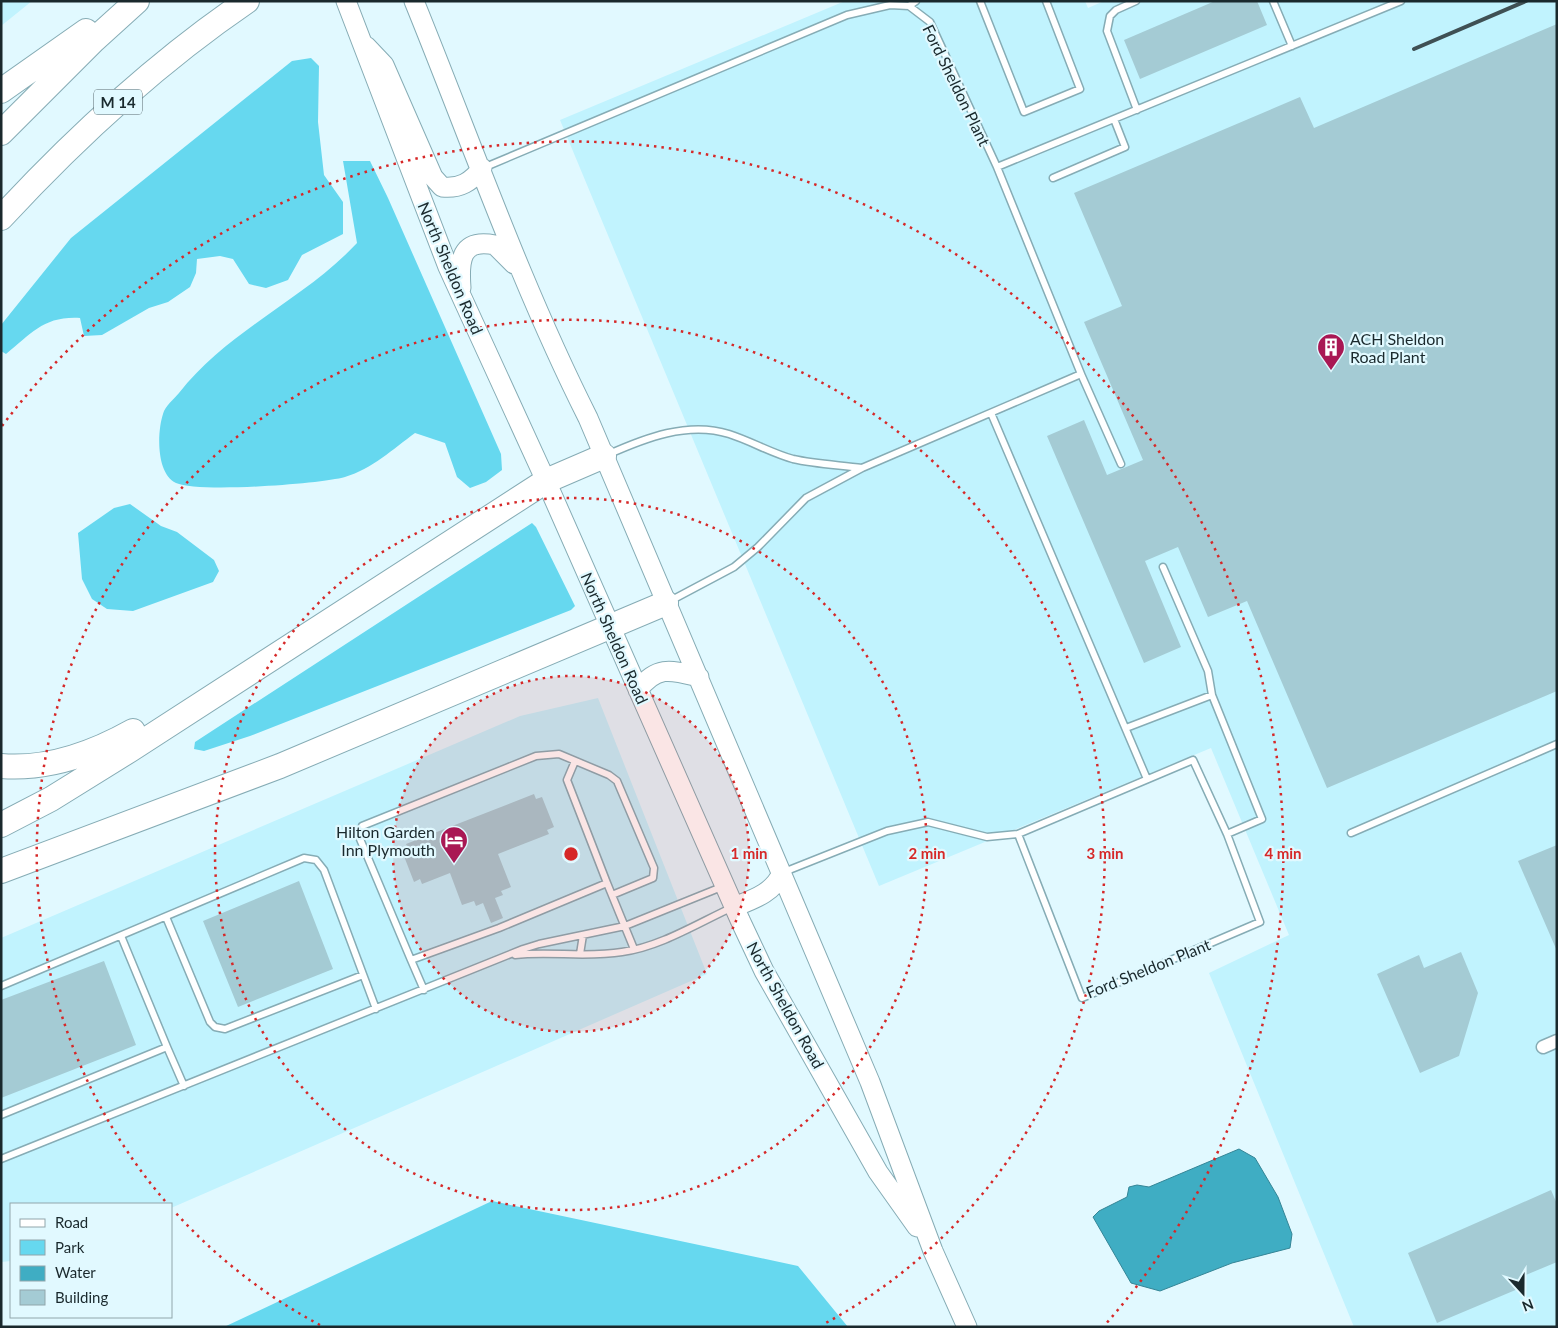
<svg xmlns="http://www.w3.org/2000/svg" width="1558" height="1328" font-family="Lato,sans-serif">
<rect width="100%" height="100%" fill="#e1f9ff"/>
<path fill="#c1f3fe" d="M 1,1 L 32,1 L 1,26 Z
M 845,1 L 1085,1 L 1088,8 L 1104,1 L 1557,1 L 1557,1327 L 1354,1327 L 1209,973 L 1289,935 L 1211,748 L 879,886 L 560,120 Z
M 598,698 L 707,974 L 171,1208 L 171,1204 L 11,1204 L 11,1261 L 1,1262 L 1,938 L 520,716 Z"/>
<path fill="#66d8ef" d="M 311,58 L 319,66 L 318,122 L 324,175 L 343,202 L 343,234 L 302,255 L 288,280 L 266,288 L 249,284 L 233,259 L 220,256 L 197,259 L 196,273 L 190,287 L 168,302 L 149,308 L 102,335 L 84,336 L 80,318 C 44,316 32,333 6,354 L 1,351 L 1,325 L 71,238 L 292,61 Z
M 343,161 L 370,161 L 388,198 L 501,454 L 502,470 L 486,482 L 470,488 L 457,477 L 445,443 L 415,433 C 393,449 372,469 345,477 C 320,484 198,493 176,483 C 156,474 157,432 163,414 C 165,406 174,399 179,393 C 228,330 304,300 357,243 Z
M 130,504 L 161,526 L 177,532 L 214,560 L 219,571 L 213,582 L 133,611 L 107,609 L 92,599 L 82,579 L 78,533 L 114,508 Z
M 532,523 L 536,527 L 575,606 L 571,610 L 250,736 L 204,751 L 194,749 L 195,742 Z
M 492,1201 L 798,1266 L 848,1327 L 224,1327 Z"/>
<path fill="#3fadc3" stroke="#348596" d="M 1239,1149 L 1255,1158 L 1278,1197 L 1292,1234 L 1290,1248 L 1232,1263 L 1160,1291 L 1131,1283 L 1093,1217 L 1099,1211 L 1127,1197 L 1129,1187 L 1137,1185 L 1149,1187 Z"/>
<path fill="#a4cbd4" d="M 1215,1 L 1257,1 L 1267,25 L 1140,79 L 1124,40 Z
M 1557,24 L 1557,691 L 1327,788 L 1247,601 L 1208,617 L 1178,547 L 1145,561 L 1181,647 L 1144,663 L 1047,436 L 1084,420 L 1107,475 L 1143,460 L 1084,322 L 1122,306 L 1074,193 L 1300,97 L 1314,128 Z
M 534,794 L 536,799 L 542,797 L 554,827 L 547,830 L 549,834 L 498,854 L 511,887 L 501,891 L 503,895 L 495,898 L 503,918 L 491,923 L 483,903 L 476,906 L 474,901 L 462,905 L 450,873 L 422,884 L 420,879 L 414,882 L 402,851 L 408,849 L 406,844 Z
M 1557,845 L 1557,951 L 1518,861 Z
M 299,881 L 333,969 L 238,1007 L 203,921 Z
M 1461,952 L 1478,993 L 1459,1056 L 1420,1073 L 1377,974 L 1419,955 L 1424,968 Z
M 104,961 L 136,1045 L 1,1098 L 1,1000 Z
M 1551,1190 L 1557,1204 L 1557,1262 L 1521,1277 L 1525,1286 L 1437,1323 L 1408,1253 Z"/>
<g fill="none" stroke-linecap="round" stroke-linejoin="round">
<g stroke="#86acb5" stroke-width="9">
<path id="lane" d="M 980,1 L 1024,112 L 1080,89 L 1046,1
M 1136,1 L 1116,10 L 1110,16 L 1107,31 L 1137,110
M 1273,1 L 1292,46
M 909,6 L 916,1
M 997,167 L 1401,1
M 483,168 L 847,15 L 890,5 L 909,6 L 930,22 L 997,167 L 1081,374 L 862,468 L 806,498 L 758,547 L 734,567 L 670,601
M 1053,178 L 1125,147 L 1114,119
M 1081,374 L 1121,464
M 991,413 L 1147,779
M 607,455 C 645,438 688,421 729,434 C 751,441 771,453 793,459 C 815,464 839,465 862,468
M 1163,567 L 1208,671 L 1212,695
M 575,761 L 567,780 L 607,883
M 1351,833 L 1557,744
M 1018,834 L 1082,998 L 1260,922 L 1227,834
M 784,872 L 887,831 L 928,822 L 987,837 L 1018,834 L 1193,760 L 1227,834 L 1262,819 L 1212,695 L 1126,728
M 166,917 L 210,1022 L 215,1027 L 225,1029 L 363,975
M 580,954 L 583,935
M 515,955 C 550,951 586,958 622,952 C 660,947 698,923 733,907
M 411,960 L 360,839 L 362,826 L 536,756 L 559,754 L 609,775 L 617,781 L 654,868 L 653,878 L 612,895
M 1,986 L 304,858 L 316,860 L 324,870 L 376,1009
M 424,990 L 411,960 L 499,928 L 607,883 L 634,949
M 167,1047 L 184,1086
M 1,1115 L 167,1047 L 121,936
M 1,1159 L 523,949 L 539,944 L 625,926 L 724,886"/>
</g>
<g stroke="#86acb5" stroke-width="15">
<path id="street" d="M 1543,1047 L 1557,1041"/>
</g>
<g stroke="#86acb5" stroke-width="21">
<path id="secondary" d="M 346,1 L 448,267 L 546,481 L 740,920 L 764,971 L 878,1172 L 917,1227
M 414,1 C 471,141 520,283 588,418 L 870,1082 L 933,1251 L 967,1327
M 366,46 L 384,65 L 433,177 L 442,187 C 460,189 471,182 482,168
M 461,288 C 459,261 460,238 495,245 L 514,264
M 638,690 C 657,665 671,670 699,677
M 734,907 C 754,899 773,893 782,873"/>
</g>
<g stroke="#86acb5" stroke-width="26">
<path id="highway" d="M 1,91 L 86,31
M 1,133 L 94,40 L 137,1
M 1,218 C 76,137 156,63 247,1
M 1,766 C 48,770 92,754 133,731
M 1,825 L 51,799 L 130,750 L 546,481 L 604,456
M 1,871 L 280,766 L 666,603"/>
</g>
<use href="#lane" stroke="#fff" stroke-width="6"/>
<use href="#street" stroke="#fff" stroke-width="12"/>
<use href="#secondary" stroke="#fff" stroke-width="19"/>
<use href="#highway" stroke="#fff" stroke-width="24"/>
<path stroke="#3f5054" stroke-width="4" d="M 1414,49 L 1526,1"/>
</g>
<circle cx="571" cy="854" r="178" fill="#d62828" fill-opacity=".12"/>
<g fill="none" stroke="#d62828" stroke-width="2.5" stroke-dasharray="2.5 5">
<circle cx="571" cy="854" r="178"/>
<circle cx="571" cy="854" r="356"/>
<path d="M320 1325A534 534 0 0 1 174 1211M165 1201A534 534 0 1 1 822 1325"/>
<path d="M2 426A712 712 0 1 1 1104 1326"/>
</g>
<defs>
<g id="building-pin" transform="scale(1.4375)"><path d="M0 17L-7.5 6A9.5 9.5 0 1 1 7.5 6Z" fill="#a91854" stroke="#e1f9ff"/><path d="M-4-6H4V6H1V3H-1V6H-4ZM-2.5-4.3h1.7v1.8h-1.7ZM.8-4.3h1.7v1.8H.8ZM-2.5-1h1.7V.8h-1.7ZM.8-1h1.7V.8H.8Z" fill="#fff"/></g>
<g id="hotel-pin" transform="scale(1.4375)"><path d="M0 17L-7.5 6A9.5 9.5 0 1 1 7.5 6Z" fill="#a91854" stroke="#e1f9ff"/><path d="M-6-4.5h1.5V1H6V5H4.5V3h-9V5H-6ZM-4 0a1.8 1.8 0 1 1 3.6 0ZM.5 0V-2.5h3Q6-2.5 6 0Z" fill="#fff"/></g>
</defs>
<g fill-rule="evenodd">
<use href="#building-pin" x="1331" y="347"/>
<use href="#hotel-pin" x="454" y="840"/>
</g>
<g text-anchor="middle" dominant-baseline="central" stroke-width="4.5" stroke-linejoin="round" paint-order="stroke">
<rect fill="#e1f9ff" stroke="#56676c" stroke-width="1" x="94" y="89.5" width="48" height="25" rx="4"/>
<g font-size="15" font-weight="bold" fill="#1a292d">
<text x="118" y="102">M 14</text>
</g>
<g font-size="16" fill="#1a292d" stroke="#e1f9ff">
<text transform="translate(957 85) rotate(64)">Ford Sheldon Plant</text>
<text transform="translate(451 268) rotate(67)">North Sheldon Road</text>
<text transform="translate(615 638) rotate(66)">North Sheldon Road</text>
<text transform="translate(1148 968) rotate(-22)">Ford Sheldon Plant</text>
<text transform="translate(786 1005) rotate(61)">North Sheldon Road</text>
</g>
<g font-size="16" fill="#1a292d" stroke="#e1f9ff" text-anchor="start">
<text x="1350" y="338">ACH Sheldon<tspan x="1350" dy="18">Road Plant</tspan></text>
<text x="435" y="831" text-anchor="end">Hilton Garden<tspan x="435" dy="18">Inn Plymouth</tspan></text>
</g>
</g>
<circle cx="571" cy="854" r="8" fill="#d62828" stroke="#e1f9ff" stroke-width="2.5"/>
<g font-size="15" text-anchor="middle" font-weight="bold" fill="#d62828" stroke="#e1f9ff" stroke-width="4.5" stroke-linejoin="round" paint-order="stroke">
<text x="749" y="859">1 min</text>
<text x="927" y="859">2 min</text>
<text x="1105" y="859">3 min</text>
<text x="1283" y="859">4 min</text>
</g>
<rect width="1558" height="1328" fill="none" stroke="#1a292d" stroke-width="5"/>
<rect x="10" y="1203" width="162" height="115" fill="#e1f9ff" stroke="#91a6ab"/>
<rect x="20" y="1219" width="25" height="8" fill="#ffffff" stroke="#91a6ab"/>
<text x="55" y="1228" font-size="15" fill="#1a292d">Road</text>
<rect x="20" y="1240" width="25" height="15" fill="#66d8ef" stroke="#91a6ab"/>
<text x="55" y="1253" font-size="15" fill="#1a292d">Park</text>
<rect x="20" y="1266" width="25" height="15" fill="#3fadc3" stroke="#91a6ab"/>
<text x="55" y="1278" font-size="15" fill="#1a292d">Water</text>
<rect x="20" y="1290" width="25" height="15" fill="#a4cbd4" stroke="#91a6ab"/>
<text x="55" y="1303" font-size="15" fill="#1a292d">Building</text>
<g transform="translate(1523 1293) rotate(159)" stroke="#e1f9ff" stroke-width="4" paint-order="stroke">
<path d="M0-4L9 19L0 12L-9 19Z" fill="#1a292d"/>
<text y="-8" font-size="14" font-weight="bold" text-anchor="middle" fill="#1a292d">N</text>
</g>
</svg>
